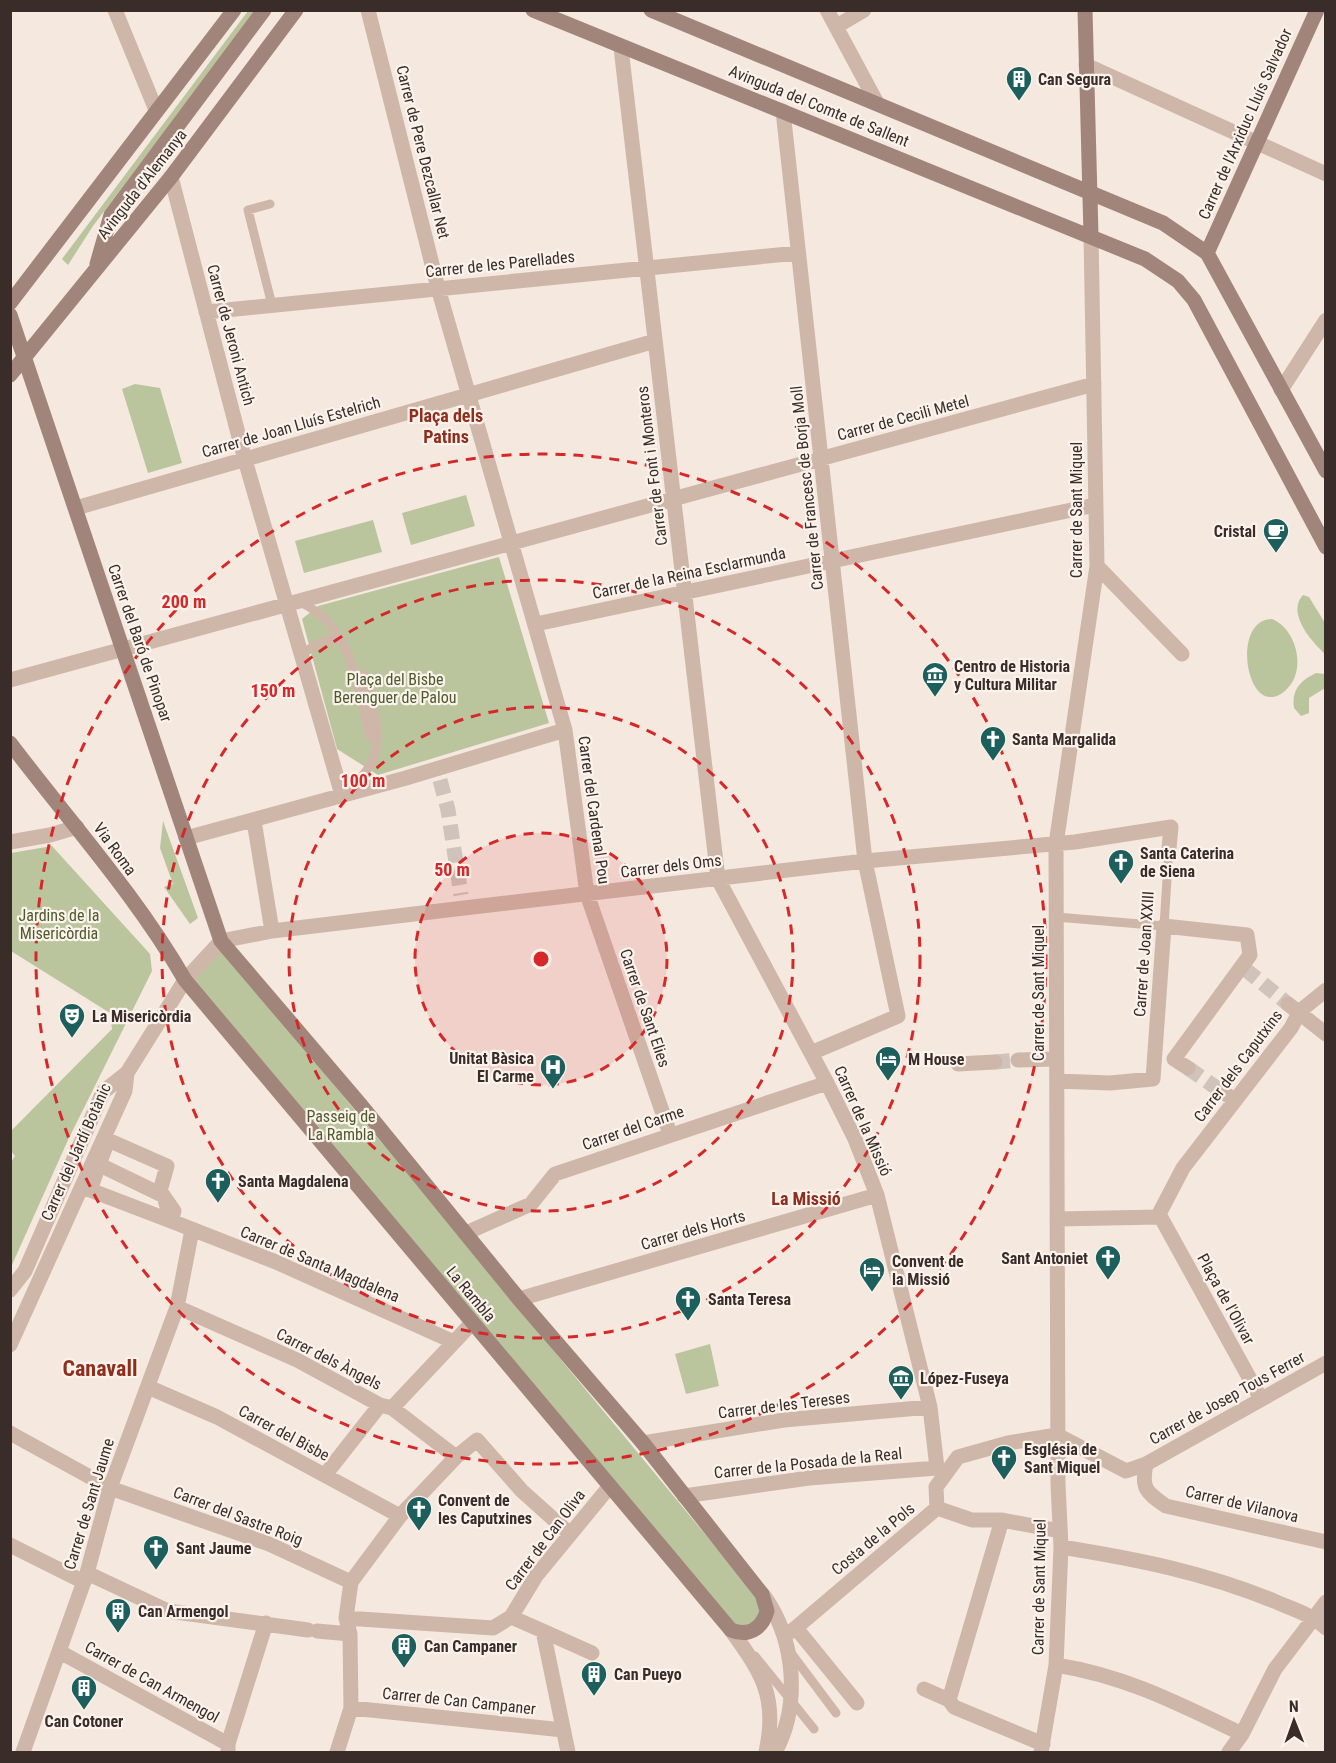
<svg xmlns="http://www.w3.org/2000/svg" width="1336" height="1763" font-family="'Roboto Condensed',sans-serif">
<rect width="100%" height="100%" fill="#f4e8df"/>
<path fill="#bbc59d" d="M 248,11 L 255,11 L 93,226 L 68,265 L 62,259 Z
M 135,384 L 160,388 L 182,463 L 148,473 L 122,389 Z
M 466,495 L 475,526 L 411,545 L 402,513 Z
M 373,520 L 382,552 L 304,573 L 295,541 Z
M 499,557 L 549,723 L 378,775 L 337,749 L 302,619 L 318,606 Z
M 1303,595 L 1309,597 L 1325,623 L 1325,654 C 1312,642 1286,613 1303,595 Z
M 1272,619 C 1297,629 1307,671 1286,690 C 1247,725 1229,619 1272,619 Z
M 1316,673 L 1325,674 L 1325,688 L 1309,698 L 1309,713 L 1301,716 L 1294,708 C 1291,690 1301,680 1316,673 Z
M 163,821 L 198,918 L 190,924 L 164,887 L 173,884 L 160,848 Z
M 52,846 L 150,954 L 152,971 L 68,1140 L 11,1267 L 10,1164 L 15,1156 L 11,1151 L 11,1131 L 112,1029 L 110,1013 L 11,951 L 11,853 Z
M 222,949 L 761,1602 L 757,1621 L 738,1627 L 193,982 Z
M 710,1344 L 719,1386 L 686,1394 L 675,1354 Z"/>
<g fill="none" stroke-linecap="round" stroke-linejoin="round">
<path stroke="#cfc3bb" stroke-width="15" stroke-dasharray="15 8" stroke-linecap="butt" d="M 440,780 L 448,810 L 461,895
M 1245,969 L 1288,1004
M 995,1062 L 1018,1060
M 1188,1068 L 1221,1091"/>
<path stroke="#ceb7a9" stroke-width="9" d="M 270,204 L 248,210 L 272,305
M 300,602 C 353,627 357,686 370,737
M 300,656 C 315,645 324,636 343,641
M 346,792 C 394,752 376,727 364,674
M 1056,917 L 1164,926 L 1169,848
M 791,1653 L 836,1713
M 755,1656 L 814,1729"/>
<path stroke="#ceb7a9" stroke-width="15" d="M 115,10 L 156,110
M 368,10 L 438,288 L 565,730 L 587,894 L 670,1134
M 827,10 L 877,103
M 837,26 L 864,10
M 621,48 L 718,879 L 827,1083 L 855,1139 L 877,1195 L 930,1407 L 937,1468 L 809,1478 L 684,1496
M 1086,65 L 1326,174
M 783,111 L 865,861 L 898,1016 L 811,1053
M 171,177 L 245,460 L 342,795
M 206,312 L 798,253
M 1281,390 L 1326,320
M 76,508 L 655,341
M 1097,566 L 1182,654
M 536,624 L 1095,505
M 10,680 L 1094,384
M 254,821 L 272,931
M 186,838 L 406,778 L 565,730
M 10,842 L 50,835 L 77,827
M 1288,1004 L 1326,1034
M 1174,1059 L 1188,1068
M 1018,1060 L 1056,1059
M 958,1064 L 995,1062
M 1057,1081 L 1110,1083 L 1153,1079 L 1164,926 L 1247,935 L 1250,955 L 1174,1059
M 1221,1091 L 1235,1100
M 108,1140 L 167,1166 L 160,1191 L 174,1211 L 171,1221 L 90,1190 Z
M 98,1153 L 102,1166 L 164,1196 L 171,1221 L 276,1262 L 454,1342
M 1057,1219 L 1160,1217
M 466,1233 L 531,1204 L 555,1174 L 827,1083
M 10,1290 L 25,1271 L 103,1092 L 127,1073
M 519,1299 L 877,1195
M 177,1307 L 297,1360 L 380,1405 L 392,1408 L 456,1457
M 10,1345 L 125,1091 L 127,1073 L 185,980 L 221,941 L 272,931 L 464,908 L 865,861 L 1075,842 L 1171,827 L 1169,848
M 148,1387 L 217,1417 L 400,1516
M 1261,1399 L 1159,1214 L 1183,1168 L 1291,1028 L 1300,1011 L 1326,990
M 392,1408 L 472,1323
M 10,1433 L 110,1488 L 269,1544 L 351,1582
M 643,1443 L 784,1420 L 930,1407
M 1146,1464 C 1141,1489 1146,1492 1166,1506 L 1326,1542
M 325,1475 L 380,1405
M 937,1508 L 972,1520 L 1002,1520 L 1060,1531
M 10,1545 L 84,1582
M 1061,1547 C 1136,1559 1203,1572 1274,1601 C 1292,1609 1311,1614 1326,1628
M 87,1573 L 168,1611 L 308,1630
M 764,1596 C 795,1639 801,1705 775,1752
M 511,1617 L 543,1631 L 568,1752
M 346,1618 L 493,1628 L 511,1617 L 536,1576 L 610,1486
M 796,1628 L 857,1703
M 731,1630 C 762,1673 778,1697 766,1752
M 317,1631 L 350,1634
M 543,1631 L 592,1653
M 792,1631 L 937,1508 L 936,1487 L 958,1457 L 1008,1443 L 1057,1435 L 1126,1471 L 1146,1464 L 1326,1363
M 60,1652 L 228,1744
M 1056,1665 C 1126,1676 1179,1704 1242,1734
M 924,1689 L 949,1700 L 954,1707 L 1043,1744
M 949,1700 L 1002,1520
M 351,1708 L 563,1730
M 23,1752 L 87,1573 L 110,1488 L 177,1307 L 192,1230
M 228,1752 L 228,1744 L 266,1623
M 337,1752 L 351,1708 L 350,1634 L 346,1618 L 351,1582 L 400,1516 L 456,1457 L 477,1440 L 522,1491 L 570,1534
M 1041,1752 L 1056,1665 L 1061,1547 L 1058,1484 L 1056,844 L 1097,566 L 1091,235
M 1229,1752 L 1242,1734 L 1275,1669 L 1326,1602"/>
<path stroke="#a2857a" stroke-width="15" d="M 533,10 L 1145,259 L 1178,281 L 1194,300 L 1326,547
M 651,10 L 1163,223 L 1207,253 L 1326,471
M 1085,10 L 1091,235
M 1207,253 L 1317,10
M 97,264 L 111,215 L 264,10
M 10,303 L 234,10
M 10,315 L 221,941 L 360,1104 L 519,1299 L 643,1443 L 762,1594 L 767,1611 C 762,1629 748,1637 731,1630 L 185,980 C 136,895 69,821 10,743
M 10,375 L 171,177 L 296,10"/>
</g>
<circle cx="541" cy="959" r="126" fill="#d62828" fill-opacity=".12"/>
<g fill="none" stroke="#d62828" stroke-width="3" stroke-dasharray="10 8">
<circle cx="541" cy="959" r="126"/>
<circle cx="541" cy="959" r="252"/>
<circle cx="541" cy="959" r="379"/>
<circle cx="541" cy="959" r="505"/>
</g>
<defs>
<g id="building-pin" transform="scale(1.35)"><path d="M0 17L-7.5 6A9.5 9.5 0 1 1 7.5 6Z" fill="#1c5f5d" stroke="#fbf3ec"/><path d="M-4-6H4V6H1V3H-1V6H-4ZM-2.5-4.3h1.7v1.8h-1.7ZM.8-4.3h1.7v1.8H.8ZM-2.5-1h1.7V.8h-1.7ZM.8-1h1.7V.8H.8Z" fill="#fff"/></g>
<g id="cafe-pin" transform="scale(1.35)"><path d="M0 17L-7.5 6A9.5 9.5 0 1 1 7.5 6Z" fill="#1c5f5d" stroke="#fbf3ec"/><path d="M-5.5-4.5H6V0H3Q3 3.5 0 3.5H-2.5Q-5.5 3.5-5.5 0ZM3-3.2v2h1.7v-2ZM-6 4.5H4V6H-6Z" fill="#fff"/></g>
<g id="museum-pin" transform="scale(1.35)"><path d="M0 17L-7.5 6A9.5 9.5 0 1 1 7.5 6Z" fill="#1c5f5d" stroke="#fbf3ec"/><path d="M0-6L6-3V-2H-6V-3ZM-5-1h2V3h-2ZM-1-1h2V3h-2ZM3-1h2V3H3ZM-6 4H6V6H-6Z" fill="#fff"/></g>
<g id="church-pin" transform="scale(1.35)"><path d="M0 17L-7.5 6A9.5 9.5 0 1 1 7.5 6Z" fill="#1c5f5d" stroke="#fbf3ec"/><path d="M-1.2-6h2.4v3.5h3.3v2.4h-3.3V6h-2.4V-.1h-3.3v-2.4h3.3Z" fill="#fff"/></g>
<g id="theatre-pin" transform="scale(1.35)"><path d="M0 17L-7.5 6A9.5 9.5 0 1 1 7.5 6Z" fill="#1c5f5d" stroke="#fbf3ec"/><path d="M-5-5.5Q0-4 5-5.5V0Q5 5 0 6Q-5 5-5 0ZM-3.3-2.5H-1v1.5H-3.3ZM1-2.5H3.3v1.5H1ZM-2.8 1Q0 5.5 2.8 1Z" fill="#fff"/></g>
<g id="hotel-pin" transform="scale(1.35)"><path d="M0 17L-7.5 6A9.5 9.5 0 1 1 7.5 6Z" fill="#1c5f5d" stroke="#fbf3ec"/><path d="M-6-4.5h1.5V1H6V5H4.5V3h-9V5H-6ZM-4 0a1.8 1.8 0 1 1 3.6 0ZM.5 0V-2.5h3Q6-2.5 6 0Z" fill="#fff"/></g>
<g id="hospital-pin" transform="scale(1.35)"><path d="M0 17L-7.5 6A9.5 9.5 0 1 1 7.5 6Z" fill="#1c5f5d" stroke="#fbf3ec"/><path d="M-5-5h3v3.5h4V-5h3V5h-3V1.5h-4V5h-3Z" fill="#fff"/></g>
</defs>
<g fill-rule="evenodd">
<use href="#building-pin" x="1019" y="79"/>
<use href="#cafe-pin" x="1276" y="531"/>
<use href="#museum-pin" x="935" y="675"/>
<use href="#church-pin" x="993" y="739"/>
<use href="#church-pin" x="1121" y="862"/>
<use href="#theatre-pin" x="72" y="1016"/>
<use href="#hotel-pin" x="888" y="1059"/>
<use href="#hospital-pin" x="553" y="1067"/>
<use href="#church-pin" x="218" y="1181"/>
<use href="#church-pin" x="1108" y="1258"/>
<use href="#hotel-pin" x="872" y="1270"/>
<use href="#church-pin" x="688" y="1299"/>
<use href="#museum-pin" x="901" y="1378"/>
<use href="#church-pin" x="1004" y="1458"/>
<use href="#church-pin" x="419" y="1509"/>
<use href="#church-pin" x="156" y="1548"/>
<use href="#building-pin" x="118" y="1611"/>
<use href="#building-pin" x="404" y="1646"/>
<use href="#building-pin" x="594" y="1674"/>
<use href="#building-pin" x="84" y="1688"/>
</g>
<g text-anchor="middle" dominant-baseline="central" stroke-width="4.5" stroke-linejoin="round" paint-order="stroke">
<g font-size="16" font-weight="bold" fill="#3a2d29" stroke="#fbf3ec" text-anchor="start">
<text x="1038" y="79">Can Segura</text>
<text x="1256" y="531" text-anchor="end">Cristal</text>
<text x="954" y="666">Centro de Historia<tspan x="954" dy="18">y Cultura Militar</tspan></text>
<text x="1012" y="739">Santa Margalida</text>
<text x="1140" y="853">Santa Caterina<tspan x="1140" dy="18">de Siena</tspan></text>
<text x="92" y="1016">La Misericòrdia</text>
<text x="534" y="1058" text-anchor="end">Unitat Bàsica<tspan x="534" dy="18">El Carme</tspan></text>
<text x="908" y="1059">M House</text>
<text x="238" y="1181">Santa Magdalena</text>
<text x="1088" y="1258" text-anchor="end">Sant Antoniet</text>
<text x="892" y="1261">Convent de<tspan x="892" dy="18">la Missió</tspan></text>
<text x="708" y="1299">Santa Teresa</text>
<text x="920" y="1378">López-Fuseya</text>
<text x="1024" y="1449">Església de<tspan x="1024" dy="18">Sant Miquel</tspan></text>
<text x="438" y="1500">Convent de<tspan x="438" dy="18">les Caputxines</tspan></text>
<text x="176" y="1548">Sant Jaume</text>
<text x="138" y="1611">Can Armengol</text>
<text x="424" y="1646">Can Campaner</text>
<text x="614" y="1674">Can Pueyo</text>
<text x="84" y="1721" text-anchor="middle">Can Cotoner</text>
</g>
<g font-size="16" fill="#3a2d29" stroke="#fbf3ec">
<text transform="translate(819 106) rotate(22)">Avinguda del Comte de Sallent</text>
<text transform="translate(1245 124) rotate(-66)">Carrer de l'Arxiduc Lluís Salvador</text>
<text transform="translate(423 152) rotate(76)">Carrer de Pere Dezcallar Net</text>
<text transform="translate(142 184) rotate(-52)">Avinguda d'Alemanya</text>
<text transform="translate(500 264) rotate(-6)">Carrer de les Parellades</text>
<text transform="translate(231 335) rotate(75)">Carrer de Jeroni Antich</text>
<text transform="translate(903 418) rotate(-15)">Carrer de Cecili Metel</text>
<text transform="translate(291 427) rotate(-16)">Carrer de Joan Lluís Estelrich</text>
<text transform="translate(652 466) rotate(-97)">Carrer de Font i Monteros</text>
<text transform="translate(807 488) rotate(-96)">Carrer de Francesc de Borja Moll</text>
<text transform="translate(1076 510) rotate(-90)">Carrer de Sant Miquel</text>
<text transform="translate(689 573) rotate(-12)">Carrer de la Reina Esclarmunda</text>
<text transform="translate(140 643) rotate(71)">Carrer del Baró de Pinopar</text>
<text transform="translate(594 810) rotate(82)">Carrer del Cardenal Pou</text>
<text transform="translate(115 849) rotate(54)">Via Roma</text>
<text transform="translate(671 866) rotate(-7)">Carrer dels Oms</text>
<text transform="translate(1144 954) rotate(-86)">Carrer de Joan XXIII</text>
<text transform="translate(1038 993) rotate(-90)">Carrer de Sant Miquel</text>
<text transform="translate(645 1008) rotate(71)">Carrer de Sant Elies</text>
<text transform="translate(1238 1066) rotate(-53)">Carrer dels Caputxins</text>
<text transform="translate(863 1121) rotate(66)">Carrer de la Missió</text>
<text transform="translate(633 1128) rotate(-19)">Carrer del Carme</text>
<text transform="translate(76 1152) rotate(-66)">Carrer del Jardí Botànic</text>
<text transform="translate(693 1230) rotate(-16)">Carrer dels Horts</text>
<text transform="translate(320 1264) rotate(23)">Carrer de Santa Magdalena</text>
<text transform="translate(471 1294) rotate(50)">La Rambla</text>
<text transform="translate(1226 1299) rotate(61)">Plaça de l'Olivar</text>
<text transform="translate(329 1359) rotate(27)">Carrer dels Àngels</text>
<text transform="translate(1227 1398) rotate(-29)">Carrer de Josep Tous Ferrer</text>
<text transform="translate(784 1405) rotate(-7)">Carrer de les Tereses</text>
<text transform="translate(284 1433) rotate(28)">Carrer del Bisbe</text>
<text transform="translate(808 1463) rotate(-6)">Carrer de la Posada de la Real</text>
<text transform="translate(89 1504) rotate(-73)">Carrer de Sant Jaume</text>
<text transform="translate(1242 1504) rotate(13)">Carrer de Vilanova</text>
<text transform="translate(238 1516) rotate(21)">Carrer del Sastre Roig</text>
<text transform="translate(873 1539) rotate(-40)">Costa de la Pols</text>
<text transform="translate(545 1540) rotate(-53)">Carrer de Can Oliva</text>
<text transform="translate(1039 1587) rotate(-89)">Carrer de Sant Miquel</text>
<text transform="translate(152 1682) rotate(29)">Carrer de Can Armengol</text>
<text transform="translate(459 1701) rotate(6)">Carrer de Can Campaner</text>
</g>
<g font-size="16" fill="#4d5a2b" stroke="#fbf3ec">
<text x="395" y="679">Plaça del Bisbe<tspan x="395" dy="18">Berenguer de Palou</tspan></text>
<text x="59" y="915">Jardins de la<tspan x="59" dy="18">Misericòrdia</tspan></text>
<text x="341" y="1116">Passeig de<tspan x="341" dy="18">La Rambla</tspan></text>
</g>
<g font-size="18" font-weight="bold" fill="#8f2e1d" stroke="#fbf3ec">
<text x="446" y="415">Plaça dels<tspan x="446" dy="21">Patins</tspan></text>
<text x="806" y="1198">La Missió</text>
</g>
<g font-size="22" font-weight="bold" fill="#8f2e1d" stroke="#fbf3ec">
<text x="100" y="1368">Canavall</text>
</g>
</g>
<circle cx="541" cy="959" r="9" fill="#d62828" stroke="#fbf3ec" stroke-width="3"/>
<g font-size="18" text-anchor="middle" font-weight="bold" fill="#d62828" stroke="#fbf3ec" stroke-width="4.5" stroke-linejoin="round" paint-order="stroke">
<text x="184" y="608">200 m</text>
<text x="273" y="697">150 m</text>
<text x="363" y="787">100 m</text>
<text x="452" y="876">50 m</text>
</g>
<rect width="1336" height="1763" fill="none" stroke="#3a2d29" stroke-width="24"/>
<g transform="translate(1294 1721) rotate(359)" stroke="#fbf3ec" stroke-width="4.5" paint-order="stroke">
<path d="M0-4.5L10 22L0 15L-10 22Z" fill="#3a2d29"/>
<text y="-9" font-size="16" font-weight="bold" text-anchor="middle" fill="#3a2d29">N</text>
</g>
</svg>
